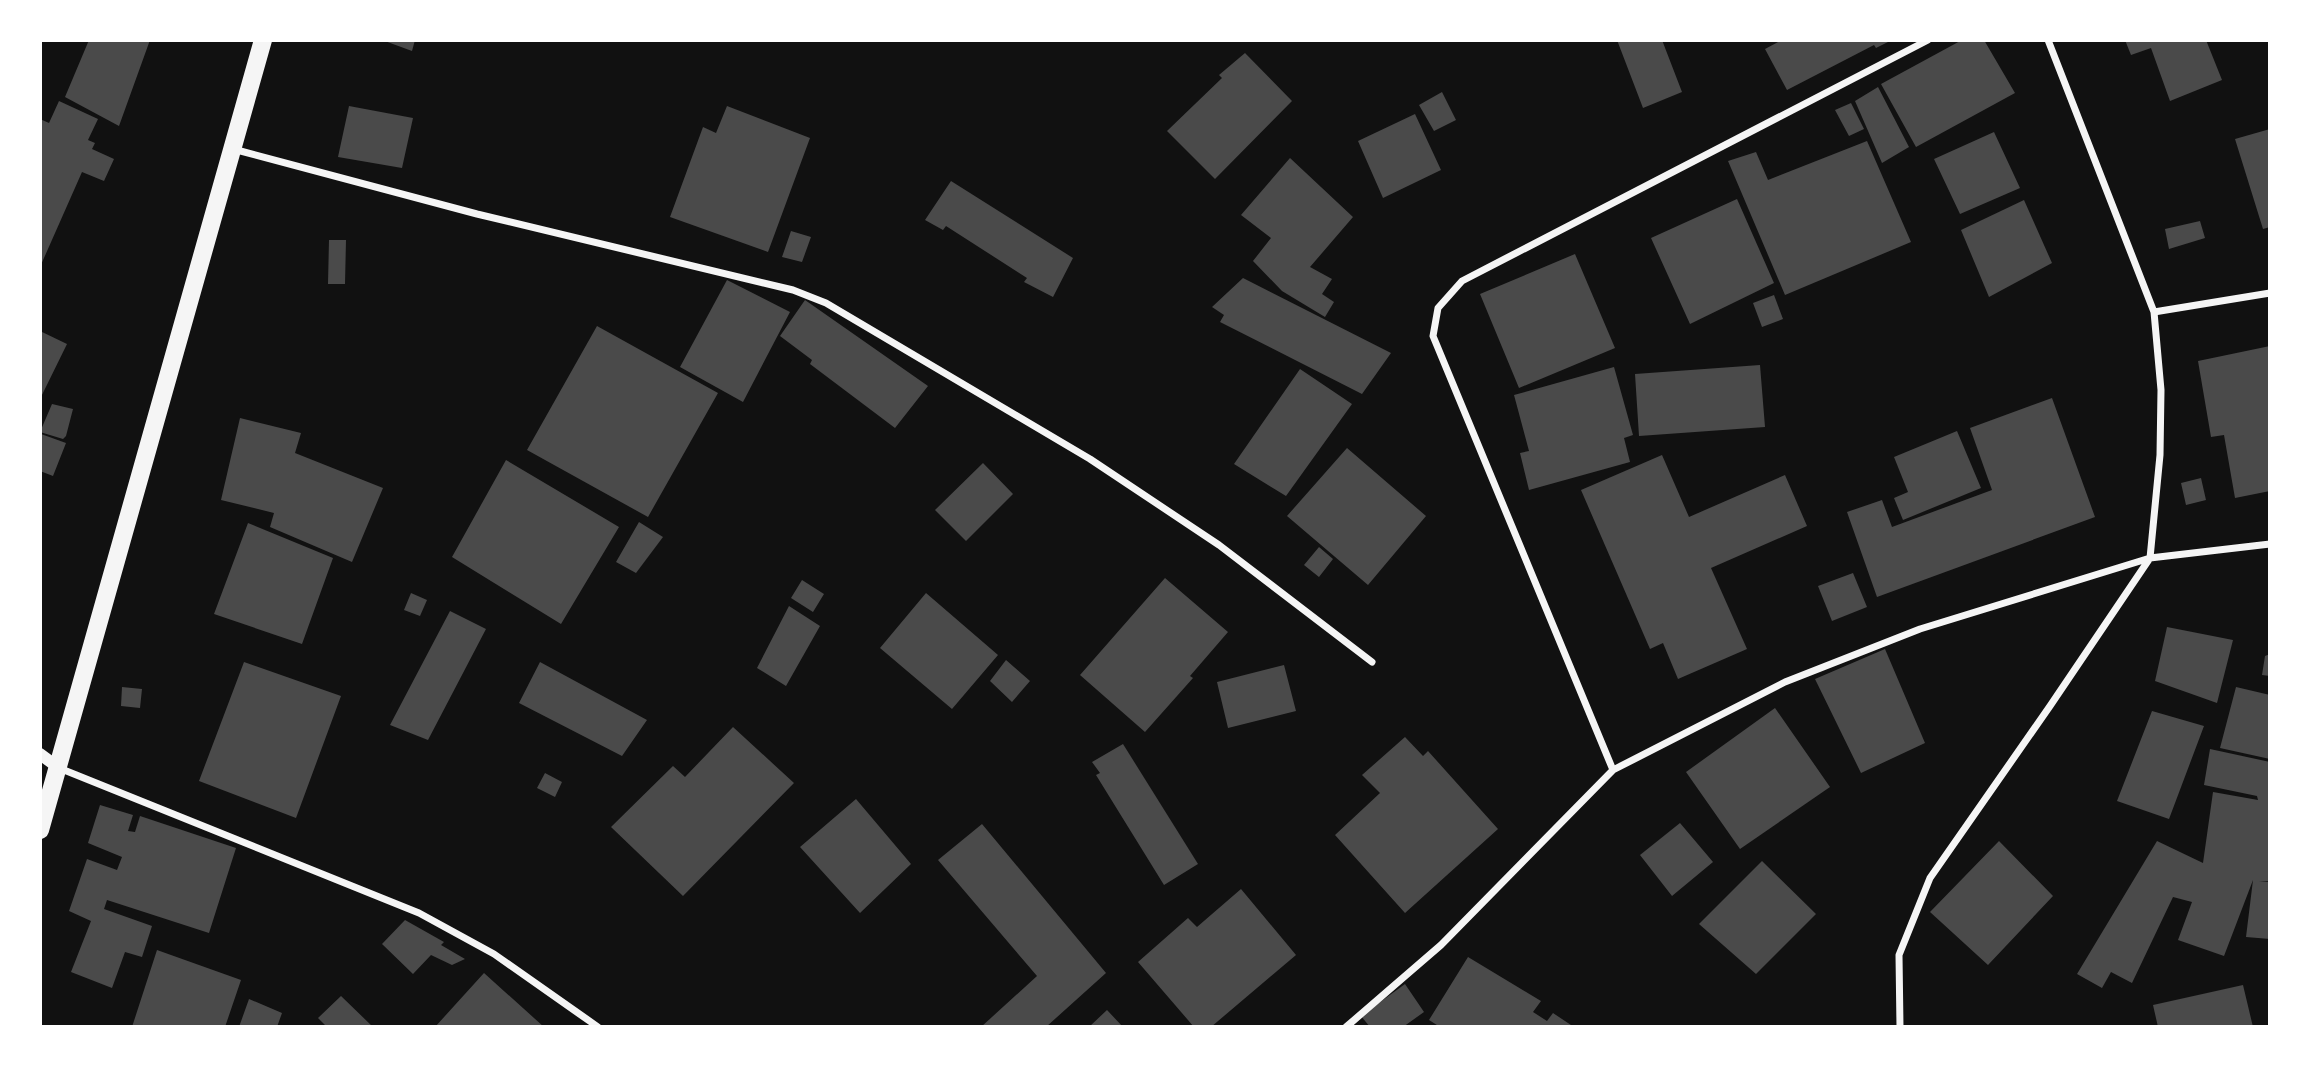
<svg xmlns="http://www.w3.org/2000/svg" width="2310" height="1067" font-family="Poppins,sans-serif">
<rect width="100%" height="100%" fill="#111"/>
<path fill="#4a4a4a" d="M 89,40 L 150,40 L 119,126 L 65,97 Z
M 382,40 L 415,40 L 412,51 Z
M 1617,40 L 1662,40 L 1682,92 L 1643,108 Z
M 1782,40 L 1892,40 L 1876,48 L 1874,45 L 1787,90 L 1765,49 Z
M 1962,40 L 1984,40 L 2015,93 L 1916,147 L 1881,84 Z
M 2125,40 L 2206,40 L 2222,80 L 2170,101 L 2151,48 L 2131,55 Z
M 1245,53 L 1292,101 L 1215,179 L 1167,131 L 1222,78 L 1219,75 Z
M 1878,87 L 1909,147 L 1882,163 L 1855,101 Z
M 1442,92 L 1456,120 L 1434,131 L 1419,105 Z
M 59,101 L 98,119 L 88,140 L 95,143 L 92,149 L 114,159 L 104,181 L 82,172 L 40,267 L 40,119 L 49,123 Z
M 1851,103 L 1864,129 L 1849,136 L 1835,110 Z
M 349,106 L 413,118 L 402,168 L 338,157 Z
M 727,106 L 810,138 L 768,252 L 670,217 L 703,127 L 716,133 Z
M 1415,114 L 1441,170 L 1383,198 L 1358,141 Z
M 2270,129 L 2270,227 L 2263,229 L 2235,139 Z
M 1994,132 L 2020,188 L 1960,214 L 1934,159 Z
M 1867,141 L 1911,242 L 1785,295 L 1728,161 L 1756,152 L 1768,180 Z
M 1290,158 L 1353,217 L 1310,267 L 1332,279 L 1322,294 L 1334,302 L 1325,317 L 1282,291 L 1253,261 L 1271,238 L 1241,215 Z
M 951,181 L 1073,258 L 1053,297 L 1024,282 L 1027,278 L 946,226 L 943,230 L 925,220 Z
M 1737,199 L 1774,283 L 1690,324 L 1651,238 Z
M 2024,200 L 2052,263 L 1989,297 L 1961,230 Z
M 2200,221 L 2205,238 L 2169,249 L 2165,229 Z
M 791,231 L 811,237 L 802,262 L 782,257 Z
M 329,240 L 346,240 L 345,284 L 328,284 Z
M 1575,254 L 1615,348 L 1519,388 L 1480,294 Z
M 1243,278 L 1391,353 L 1362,394 L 1220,322 L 1224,315 L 1212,307 Z
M 727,280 L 790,312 L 743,402 L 680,367 Z
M 1774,295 L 1783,319 L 1762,327 L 1753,303 Z
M 805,300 L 928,386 L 895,428 L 810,364 L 812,360 L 780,336 Z
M 597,326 L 718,393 L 648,517 L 527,450 Z
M 40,331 L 67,344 L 40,399 Z
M 2270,346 L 2270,491 L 2235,498 L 2224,435 L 2211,437 L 2198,361 Z
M 1760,365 L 1765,427 L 1639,436 L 1635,374 Z
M 1614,367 L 1633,435 L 1624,438 L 1630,462 L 1529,490 L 1520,453 L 1529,451 L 1514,395 Z
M 1300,369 L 1352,404 L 1286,496 L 1234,464 Z
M 2052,398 L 2095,517 L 1877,597 L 1847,512 L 1882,500 L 1892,527 L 1992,490 L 1970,428 Z
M 52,404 L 73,409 L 66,436 L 63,439 L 40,432 Z
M 240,418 L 301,433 L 295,453 L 383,488 L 352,562 L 270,527 L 274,513 L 221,500 Z
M 1957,431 L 1981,488 L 1903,520 L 1894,498 L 1908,492 L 1894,457 Z
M 41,434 L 66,443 L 53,476 L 40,471 Z
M 1347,448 L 1426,516 L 1368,585 L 1287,516 Z
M 1662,455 L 1689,517 L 1785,475 L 1807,526 L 1711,568 L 1747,649 L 1678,679 L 1663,643 L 1650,649 L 1581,490 Z
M 506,460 L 619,527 L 561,624 L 452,557 Z
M 983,463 L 1013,494 L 966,541 L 935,510 Z
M 2201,478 L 2206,500 L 2186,505 L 2181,483 Z
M 639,522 L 663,537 L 636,573 L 616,562 Z
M 248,523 L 333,558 L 302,644 L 214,614 Z
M 1319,547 L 1333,559 L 1319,577 L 1304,565 Z
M 1853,573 L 1867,607 L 1832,621 L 1818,586 Z
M 1165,578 L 1228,632 L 1190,676 L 1193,678 L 1145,732 L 1080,675 Z
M 802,580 L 824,594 L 813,612 L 791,598 Z
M 411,593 L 427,600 L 420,616 L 404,610 Z
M 926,593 L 998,655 L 952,709 L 880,648 Z
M 789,606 L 820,626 L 786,686 L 757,668 Z
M 450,611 L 486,629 L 428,740 L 390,725 Z
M 2167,627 L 2233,640 L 2217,703 L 2155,681 Z
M 1885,649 L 1925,743 L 1861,773 L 1815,679 Z
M 2270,654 L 2270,676 L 2262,675 L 2265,656 Z
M 1006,660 L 1030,681 L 1012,702 L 990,681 Z
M 244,662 L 341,696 L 296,818 L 199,781 Z
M 540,662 L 647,720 L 622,756 L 519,703 Z
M 1284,665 L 1296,711 L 1228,728 L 1217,682 Z
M 122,687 L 142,689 L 140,708 L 121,706 Z
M 2236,687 L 2270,695 L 2270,759 L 2220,748 Z
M 1775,708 L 1830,787 L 1740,849 L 1686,772 Z
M 2152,711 L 2204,726 L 2169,819 L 2117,801 Z
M 733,727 L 794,783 L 683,896 L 611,827 L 673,766 L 685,777 Z
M 1405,737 L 1423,756 L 1428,751 L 1498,829 L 1405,913 L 1335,835 L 1380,793 L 1362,775 Z
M 1123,744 L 1198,864 L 1164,885 L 1096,775 L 1100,773 L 1092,762 Z
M 2210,749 L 2270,762 L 2270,881 L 2259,881 L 2270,882 L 2270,939 L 2246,937 L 2253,880 L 2224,956 L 2178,940 L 2192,902 L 2173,897 L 2132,983 L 2111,972 L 2102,988 L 2077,974 L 2157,841 L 2203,863 L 2213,792 L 2258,800 L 2257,796 L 2204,785 Z
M 545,773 L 562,782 L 555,797 L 537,788 Z
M 856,799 L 911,864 L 860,913 L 800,847 Z
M 100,805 L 133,815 L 128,831 L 135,832 L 140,816 L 236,848 L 209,933 L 107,900 L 104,909 L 152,926 L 142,957 L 125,952 L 112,988 L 71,972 L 91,921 L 69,911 L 87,859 L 117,870 L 122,857 L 88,843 Z
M 1680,823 L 1713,862 L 1672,896 L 1640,855 Z
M 982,824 L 1106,973 L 1046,1027 L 981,1027 L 1037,976 L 938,860 Z
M 1999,841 L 2053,896 L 1988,965 L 1930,912 Z
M 1762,861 L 1816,914 L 1756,974 L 1699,924 Z
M 1241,889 L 1296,955 L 1211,1027 L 1194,1027 L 1138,962 L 1188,918 L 1197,927 Z
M 405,920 L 444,942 L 441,945 L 465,959 L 452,965 L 431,955 L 413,974 L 382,944 Z
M 157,950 L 241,980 L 225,1027 L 132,1027 Z
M 1468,957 L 1541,1001 L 1533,1012 L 1547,1021 L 1553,1013 L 1574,1027 L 1440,1027 L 1429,1020 Z
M 484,973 L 544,1027 L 435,1027 Z
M 1405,984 L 1424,1012 L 1403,1027 L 1370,1027 L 1361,1016 Z
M 2243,985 L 2253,1027 L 2158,1027 L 2153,1005 Z
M 341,996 L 373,1027 L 327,1027 L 318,1018 Z
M 249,999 L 282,1013 L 277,1027 L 239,1027 Z
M 1107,1010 L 1123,1027 L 1089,1027 Z"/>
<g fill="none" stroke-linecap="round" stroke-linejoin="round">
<path stroke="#f5f5f5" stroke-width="7" d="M 2048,40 L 2154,312 L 2161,390 L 2160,455 L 2150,558 L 2270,544
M 233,149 L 477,214 L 793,290 L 826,303 L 1090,459 L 1219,545 L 1372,662
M 2154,312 L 2270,293
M 59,768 L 419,913 L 494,954 L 598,1027
M 1613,770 L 1785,682 L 1920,629 L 2150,558 L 2050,706 L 1930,878 L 1899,955 L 1900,1027
M 1346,1027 L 1441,945 L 1613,770 L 1433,336 L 1438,308 L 1462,281 L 1928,40"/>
<path stroke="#f5f5f5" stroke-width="12" d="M 40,754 L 59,768"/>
<path stroke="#f5f5f5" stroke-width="18" d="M 40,830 L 263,40"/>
</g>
<rect width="2310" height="1067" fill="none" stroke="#ffffff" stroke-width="84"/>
</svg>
